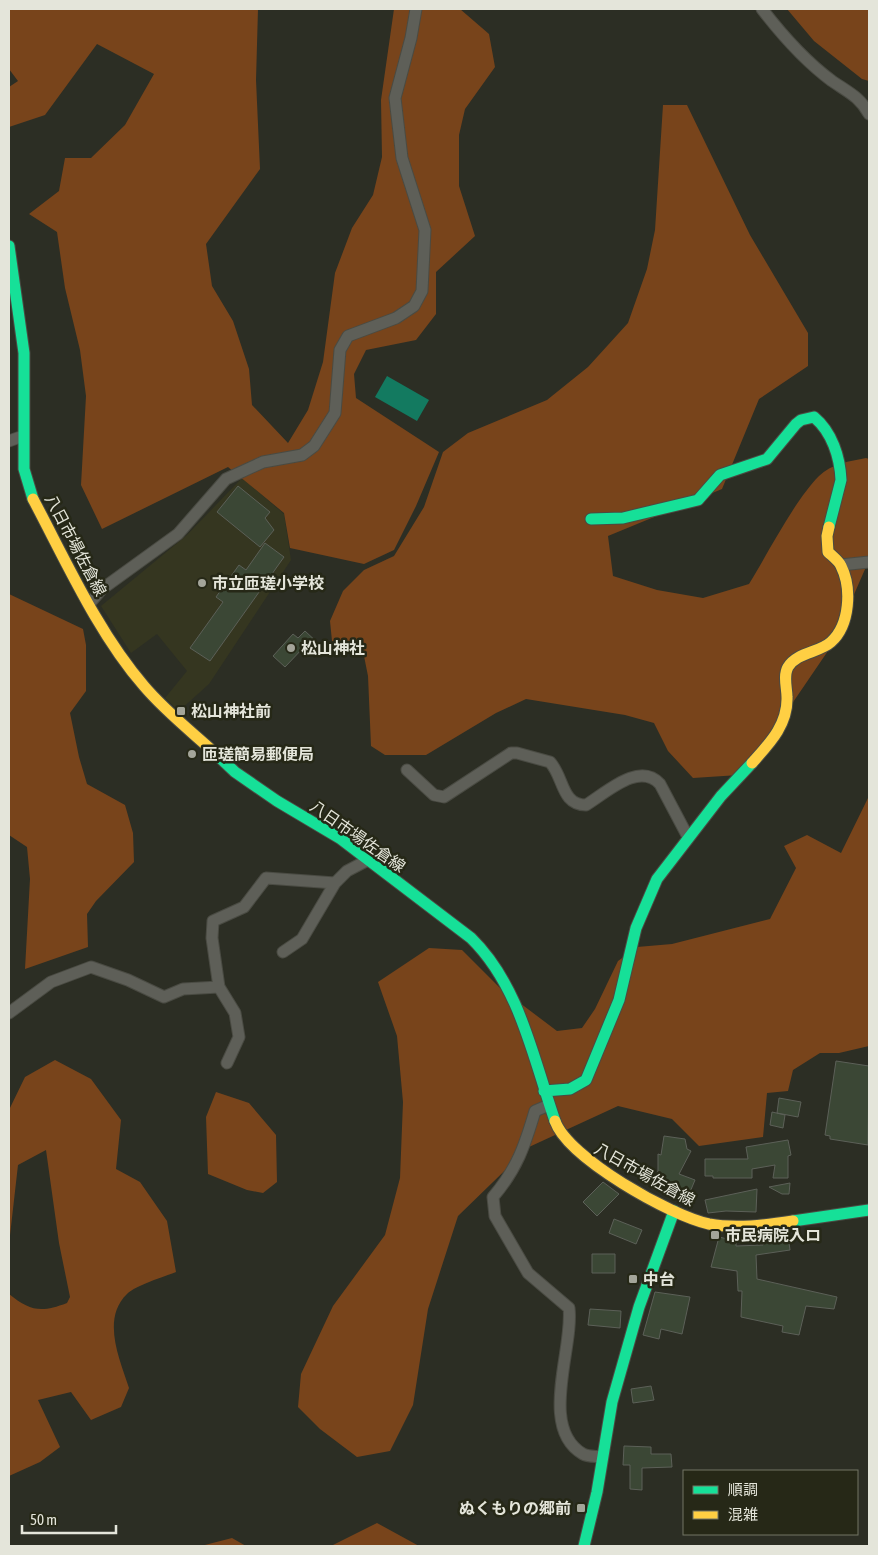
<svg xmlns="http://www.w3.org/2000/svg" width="878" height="1555" font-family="'Asap Condensed','Noto Sans JP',sans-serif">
<rect width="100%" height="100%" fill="#2c2e24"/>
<path fill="#353620" d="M 242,478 L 284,514 L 291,560 L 209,684 L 179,711 L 165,698 L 187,671 L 157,634 L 131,653 L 101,606 L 187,535 Z"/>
<path fill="#78441b" d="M 9,9 L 258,9 L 256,80 L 260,169 L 206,244 L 212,286 L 233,321 L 249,369 L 252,405 L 288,443 L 308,410 L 323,362 L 335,273 L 352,228 L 373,195 L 382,157 L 381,100 L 394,9 L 460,9 L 489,34 L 495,67 L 465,109 L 459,135 L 459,186 L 475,236 L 436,272 L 436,314 L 416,340 L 366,350 L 354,374 L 356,398 L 439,452 L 416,506 L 394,550 L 364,564 L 290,548 L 284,513 L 228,467 L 102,529 L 81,485 L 86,396 L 80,350 L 65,288 L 57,232 L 29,214 L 59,191 L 65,158 L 91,158 L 125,125 L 154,74 L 97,44 L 45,115 L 9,127 L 9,87 L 18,81 L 9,69 Z
M 787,9 L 869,9 L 869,81 L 862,79 L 814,41 Z
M 663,105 L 687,105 L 750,235 L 808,333 L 808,366 L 759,399 L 722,489 L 608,536 L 613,576 L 657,590 L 703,598 L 749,584 C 768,553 795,500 819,476 C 831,464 850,461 866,458 L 869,459 L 869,560 L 832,645 L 770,736 L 739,775 L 693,778 L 668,751 L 654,723 L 625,715 L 526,699 L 496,713 L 426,755 L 385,755 L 371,746 L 368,676 L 363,651 L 332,641 L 330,621 L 343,591 L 364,570 L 394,556 L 424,507 L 443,452 L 468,433 L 547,400 L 588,367 L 628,323 L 647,269 L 655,230 Z
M 9,594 L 83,629 L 86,645 L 86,691 L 70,713 L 79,757 L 87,784 L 125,805 L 133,833 L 134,862 L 96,901 L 87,914 L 88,947 L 25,969 L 30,879 L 27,847 L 9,835 Z
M 869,796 L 869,1046 L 839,1053 L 820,1053 L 793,1070 L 788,1091 L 767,1093 L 763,1137 L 699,1146 L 672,1119 L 618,1106 L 529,1147 L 458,1216 L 428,1309 L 413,1405 L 390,1451 L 357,1457 L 320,1429 L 298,1407 L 301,1374 L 333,1306 L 385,1235 L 400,1178 L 403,1102 L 397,1036 L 378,982 L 429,948 L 462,950 L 500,988 L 557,1031 L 582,1028 L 595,1009 L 618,961 L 637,947 L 672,944 L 770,919 L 796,868 L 784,846 L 807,835 L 841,853 Z
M 55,1060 L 91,1079 L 121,1120 L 116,1169 L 140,1182 L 167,1221 L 176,1272 C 164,1277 136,1285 127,1294 C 101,1319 120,1360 129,1388 L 121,1407 L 91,1420 L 71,1392 L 38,1400 L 60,1447 L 40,1462 L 9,1476 L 9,1294 C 30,1311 41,1313 67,1303 L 70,1297 L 59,1243 L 46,1150 L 18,1165 L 9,1244 L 9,1110 L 25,1077 Z
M 216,1092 L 249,1103 L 276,1135 L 277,1182 L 263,1193 L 247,1190 L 208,1174 L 206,1117 Z
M 377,1523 L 419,1546 L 331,1546 Z
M 232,1538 L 246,1546 L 201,1546 Z"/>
<path fill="#137a60" d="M 387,376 L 429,400 L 417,421 L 375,397 Z"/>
<path fill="#3b4735" stroke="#5c6058" d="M 238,486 L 270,512 L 265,518 L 274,530 L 260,547 L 217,512 Z
M 265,543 L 284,557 L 210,661 L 190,648 L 223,602 L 216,597 L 239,565 L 246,570 Z
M 305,631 L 319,644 L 312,652 L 305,646 L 285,667 L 273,656 L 293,634 L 298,638 Z
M 836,1061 L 869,1066 L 868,1145 L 830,1139 L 830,1136 L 825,1135 Z
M 779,1098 L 801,1102 L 798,1117 L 777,1113 Z
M 772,1112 L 785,1115 L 783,1128 L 770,1125 Z
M 664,1136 L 685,1139 L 687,1149 L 691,1151 L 679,1174 L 695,1180 L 685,1204 L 652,1188 L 658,1171 L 658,1154 L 661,1155 Z
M 788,1140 L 791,1155 L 788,1156 L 788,1178 L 773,1178 L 775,1165 L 752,1169 L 752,1178 L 713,1178 L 713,1176 L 705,1176 L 705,1159 L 748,1159 L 746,1147 Z
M 603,1182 L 619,1194 L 597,1216 L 583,1202 Z
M 790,1183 L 789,1194 L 782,1194 L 769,1187 Z
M 757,1189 L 756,1212 L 726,1211 L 708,1213 L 705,1200 Z
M 614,1219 L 642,1230 L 636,1244 L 609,1233 Z
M 762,1234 L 772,1234 L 773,1237 L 788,1235 L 790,1250 L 756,1255 L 757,1279 L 837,1297 L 834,1309 L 806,1306 L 799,1335 L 782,1332 L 783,1326 L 741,1317 L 742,1291 L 738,1291 L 737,1271 L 711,1267 L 719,1237 L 736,1241 L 736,1246 L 763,1245 Z
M 592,1254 L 615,1254 L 615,1273 L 592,1273 Z
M 655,1292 L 690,1297 L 682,1334 L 661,1329 L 659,1339 L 643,1335 Z
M 590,1309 L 621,1311 L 620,1328 L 588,1325 Z
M 651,1386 L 654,1400 L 633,1403 L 631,1389 Z
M 624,1446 L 651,1447 L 651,1454 L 671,1454 L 672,1467 L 642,1468 L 642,1490 L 630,1489 L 630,1465 L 623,1465 Z"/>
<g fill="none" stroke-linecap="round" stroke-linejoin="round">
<g stroke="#4a4b43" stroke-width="13">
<path id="street" d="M 762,9 C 782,35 805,61 832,81 C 848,92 860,97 869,114
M 9,441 L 23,436
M 841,565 L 869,562
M 89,604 L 102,589 L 178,534 L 226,479 L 263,462 L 302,455 L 314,446 L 335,413 L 340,350 L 348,336 L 396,318 L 414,306 L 422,291 L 425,230 L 402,158 L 395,98 L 411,38 L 416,9
M 407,770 L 434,795 L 444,797 L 511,753 L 517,753 L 550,762 C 564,777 561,805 586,805 C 606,793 639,761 660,784 L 688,837
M 283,952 L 302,939 L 335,883 L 347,871 L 368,860
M 219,987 L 235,1013 L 239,1037 L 227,1063
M 9,1013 L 51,982 L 91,967 L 128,980 L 164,997 L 183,989 L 219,987 L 212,938 L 213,921 L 244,907 L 266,878 L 335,883
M 549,1105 L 535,1111 C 525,1145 517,1169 493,1197 L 495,1216 L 528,1273 L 569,1308 C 574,1348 538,1428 583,1454 C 588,1457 597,1456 602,1457"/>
</g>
<g stroke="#4a4b43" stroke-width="13">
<path id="fast" d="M 9,246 L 24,353 L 24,469 L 33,499
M 591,519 L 623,518 L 698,500 L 720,475 L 767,459 L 796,424 L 801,420 L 814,417 C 832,432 840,457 841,480 L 829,527
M 216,754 L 235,772 L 277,801 L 341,839 L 471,938 C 520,986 533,1058 555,1121
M 544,1091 L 570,1089 L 586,1080 L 619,1000 L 636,928 L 657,879 L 721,796 L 752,763
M 793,1221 L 869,1210
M 584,1546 L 597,1492 L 612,1402 L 639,1307 L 674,1211"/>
</g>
<g stroke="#4a4b43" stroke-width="13">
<path id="slow" d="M 33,499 C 66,561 98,633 144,686 C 165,711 192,732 216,754
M 752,763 C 769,744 788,725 787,697 C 787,688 783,676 788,667 C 797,652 819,653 831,642 C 850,625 852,588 841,566 C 839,561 832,556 828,552 L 827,536 L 829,527
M 555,1121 C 568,1158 671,1216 709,1224 C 736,1229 766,1225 793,1221"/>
</g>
<use href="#street" stroke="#5e5f58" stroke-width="11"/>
<use href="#fast" stroke="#16e098" stroke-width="11"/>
<use href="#slow" stroke="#ffcf43" stroke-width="11"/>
</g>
<g fill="#a4a59a" stroke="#262817" stroke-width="2">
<circle cx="202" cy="583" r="5"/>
<circle cx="291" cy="648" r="5"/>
<rect x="176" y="706" width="10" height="10" rx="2.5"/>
<circle cx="192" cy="754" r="5"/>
<rect x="710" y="1230" width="10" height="10" rx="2.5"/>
<rect x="628" y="1274" width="10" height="10" rx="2.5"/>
<rect x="576" y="1503" width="10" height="10" rx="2.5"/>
</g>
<g text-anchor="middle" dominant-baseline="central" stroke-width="5" stroke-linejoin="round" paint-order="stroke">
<g font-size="16" fill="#e4e5da" stroke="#262817">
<text transform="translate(76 545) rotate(62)">八日市場佐倉線</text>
<text transform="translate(358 836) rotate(35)">八日市場佐倉線</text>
<text transform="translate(645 1174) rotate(29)">八日市場佐倉線</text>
</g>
<g font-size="16" font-weight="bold" fill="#e4e5da" stroke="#262817" text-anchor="start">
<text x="212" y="583">市立匝瑳小学校</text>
<text x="301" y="648">松山神社</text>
<text x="191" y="711">松山神社前</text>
<text x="202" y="754">匝瑳簡易郵便局</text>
<text x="725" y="1235">市民病院入ロ</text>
<text x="643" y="1279">中台</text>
<text x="571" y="1508" text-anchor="end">ぬくもりの郷前</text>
</g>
</g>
<rect width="878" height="1555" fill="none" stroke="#e4e5da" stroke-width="20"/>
<rect x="683" y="1470" width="175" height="65" fill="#262817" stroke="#727465"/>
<rect x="693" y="1486" width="25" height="8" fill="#16e098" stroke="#727465"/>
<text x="728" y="1495" font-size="15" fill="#e4e5da">順調</text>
<rect x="693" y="1511" width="25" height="8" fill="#ffcf43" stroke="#727465"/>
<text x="728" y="1520" font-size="15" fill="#e4e5da">混雑</text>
<path d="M22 1525v8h94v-8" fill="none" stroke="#e4e5da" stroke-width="2.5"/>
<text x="30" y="1525" font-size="15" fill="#e4e5da" stroke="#262817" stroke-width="4" paint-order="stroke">50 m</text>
</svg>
